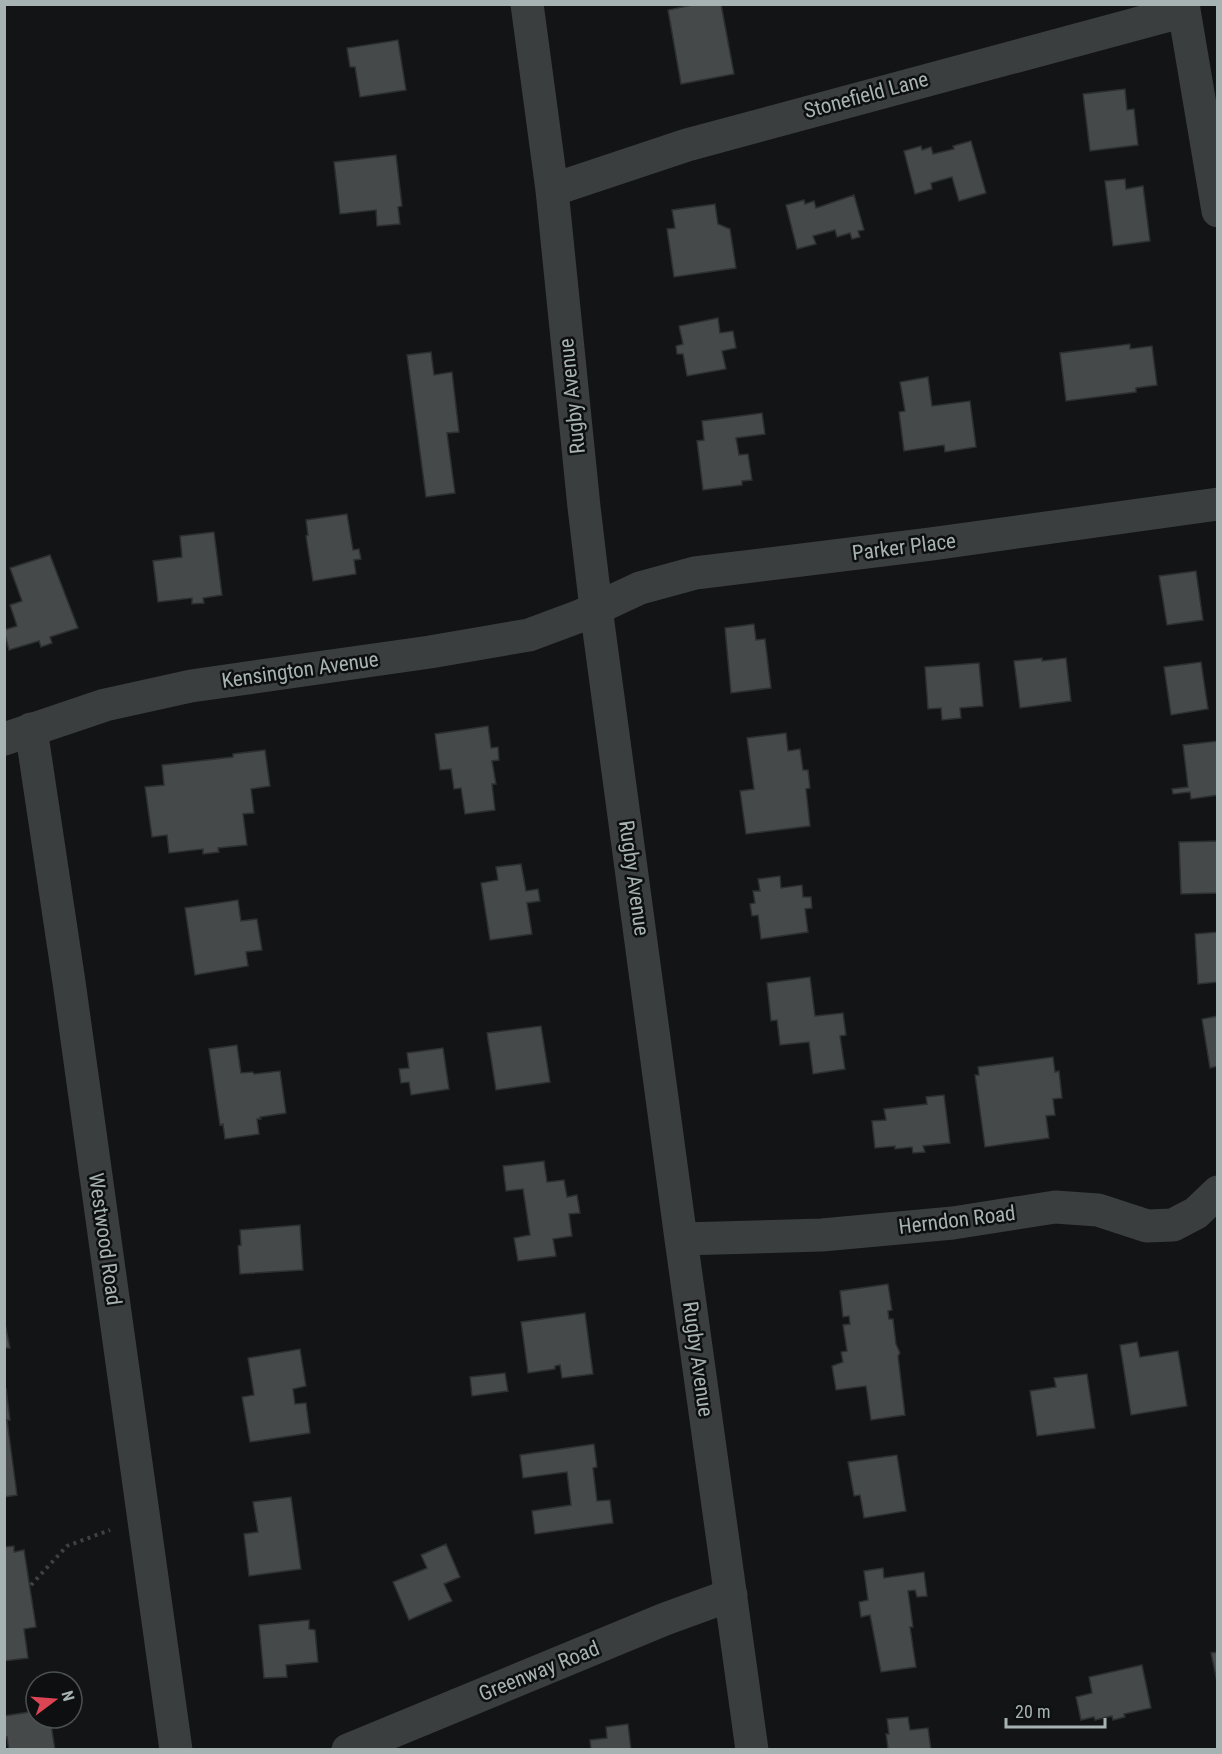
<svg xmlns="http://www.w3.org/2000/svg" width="1222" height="1754" font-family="'Roboto Condensed',sans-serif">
<rect width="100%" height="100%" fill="#131415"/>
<path fill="#454949" stroke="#2d3030" stroke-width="1.5" d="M 697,4 L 721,4 L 734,74 L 681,84 L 668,10 Z
M 398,40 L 406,90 L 360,97 L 355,67 L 350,67 L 347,48 Z
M 1125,89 L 1127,110 L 1134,109 L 1138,145 L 1090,151 L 1083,94 Z
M 971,141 L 986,193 L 959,201 L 952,177 L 931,183 L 932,189 L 915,194 L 904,151 L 921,146 L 922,150 L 931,147 L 933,154 L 954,149 L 953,146 Z
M 396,155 L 402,206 L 398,207 L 400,224 L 377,226 L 376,210 L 340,214 L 334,162 Z
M 1125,179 L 1126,189 L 1143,186 L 1150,241 L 1113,246 L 1105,181 Z
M 854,195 L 864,230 L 858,231 L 860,237 L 852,239 L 850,233 L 837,237 L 835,230 L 813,236 L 816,244 L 797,249 L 786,205 L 804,200 L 805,204 L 814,201 L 816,208 Z
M 715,204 L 718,224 L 730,229 L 736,268 L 674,277 L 667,229 L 675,228 L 672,210 Z
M 718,318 L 720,333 L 733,331 L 736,348 L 722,351 L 726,369 L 687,376 L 683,354 L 677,354 L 676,346 L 683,344 L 679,326 Z
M 1130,344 L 1130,349 L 1152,346 L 1157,385 L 1136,388 L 1136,392 L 1066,401 L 1060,353 Z
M 431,352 L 434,375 L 452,372 L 459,432 L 447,433 L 455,493 L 426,497 L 407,355 Z
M 928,377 L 932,406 L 970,401 L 976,447 L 945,452 L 944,445 L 904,451 L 899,412 L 905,411 L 900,382 Z
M 762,413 L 765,434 L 736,438 L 739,455 L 748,454 L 752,480 L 742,481 L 742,485 L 703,490 L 697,441 L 704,440 L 702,421 Z
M 347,514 L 353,550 L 359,549 L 361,559 L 354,560 L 356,574 L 313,581 L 306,536 L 308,535 L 306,520 Z
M 214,532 L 222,595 L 203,598 L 204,603 L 192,604 L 192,598 L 158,602 L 153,561 L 182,557 L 180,536 Z
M 50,555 L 78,628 L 50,637 L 52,643 L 41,647 L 39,641 L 9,650 L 4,630 L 17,626 L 10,605 L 22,601 L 10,568 Z
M 1196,571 L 1203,620 L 1167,625 L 1159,576 Z
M 754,624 L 756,640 L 765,639 L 771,688 L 731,693 L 725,628 Z
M 1042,658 L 1042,661 L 1066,658 L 1071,701 L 1020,708 L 1014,661 Z
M 1201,662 L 1208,709 L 1171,715 L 1164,667 Z
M 979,663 L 983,706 L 960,708 L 961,718 L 942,720 L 941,708 L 928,709 L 925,667 Z
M 488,726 L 491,748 L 498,747 L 499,760 L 492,761 L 496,784 L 492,784 L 495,810 L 465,814 L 461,788 L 454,789 L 451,769 L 440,770 L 435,734 Z
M 786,733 L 788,751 L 800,749 L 803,770 L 808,770 L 810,788 L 806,789 L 810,826 L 746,834 L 740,791 L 754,789 L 747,738 Z
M 1218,741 L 1218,795 L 1191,799 L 1190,792 L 1173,794 L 1172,789 L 1188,787 L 1183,745 Z
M 265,750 L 270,786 L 251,789 L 254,813 L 243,814 L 247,845 L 218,848 L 219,852 L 203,854 L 203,849 L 169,853 L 167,835 L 152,837 L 145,787 L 164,785 L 162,765 L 233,757 L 233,754 Z
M 1218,841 L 1218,893 L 1181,894 L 1179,842 Z
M 521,864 L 526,891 L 538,889 L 540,901 L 527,903 L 532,934 L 490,940 L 481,883 L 498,880 L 496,867 Z
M 780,876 L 781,888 L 802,885 L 803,897 L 811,897 L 812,908 L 805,909 L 808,932 L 761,939 L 758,915 L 752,916 L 750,904 L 755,903 L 753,891 L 760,891 L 758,879 Z
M 238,900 L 241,921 L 257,919 L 262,950 L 246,952 L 248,966 L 195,975 L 185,908 Z
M 1218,932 L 1218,982 L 1198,984 L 1195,934 Z
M 810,977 L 815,1016 L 843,1013 L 846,1035 L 840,1036 L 845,1069 L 813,1074 L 809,1042 L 780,1045 L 777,1020 L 771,1021 L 767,983 Z
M 1218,1016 L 1218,1066 L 1210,1068 L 1202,1019 Z
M 541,1026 L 550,1082 L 496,1090 L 487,1033 Z
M 237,1045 L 241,1073 L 253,1072 L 254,1074 L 280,1071 L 286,1113 L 260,1117 L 261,1119 L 257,1119 L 259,1134 L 225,1139 L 223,1124 L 220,1125 L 209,1049 Z
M 443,1048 L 449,1089 L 411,1095 L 409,1082 L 401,1083 L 399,1069 L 409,1068 L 407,1053 Z
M 1053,1057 L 1055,1072 L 1059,1071 L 1062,1098 L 1053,1099 L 1055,1115 L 1046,1116 L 1049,1138 L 985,1147 L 975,1075 L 979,1075 L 978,1067 Z
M 944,1095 L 950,1143 L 923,1146 L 925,1152 L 913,1153 L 912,1147 L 895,1149 L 895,1146 L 875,1148 L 872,1121 L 886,1120 L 884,1109 L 927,1104 L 926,1097 Z
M 544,1161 L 547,1182 L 564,1180 L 567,1197 L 577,1195 L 580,1213 L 569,1214 L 572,1236 L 553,1239 L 556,1256 L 518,1261 L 514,1238 L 530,1235 L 523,1189 L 506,1191 L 503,1166 Z
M 300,1225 L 303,1270 L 240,1274 L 238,1246 L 241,1245 L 240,1230 Z
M 888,1284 L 892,1310 L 888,1311 L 889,1319 L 893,1319 L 896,1344 L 900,1353 L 898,1356 L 905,1415 L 871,1420 L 866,1386 L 836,1390 L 832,1366 L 843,1362 L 841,1352 L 847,1351 L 843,1325 L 850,1324 L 849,1316 L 843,1317 L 840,1291 Z
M 585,1313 L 593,1374 L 562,1378 L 560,1365 L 555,1366 L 555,1369 L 528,1373 L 521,1322 Z
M 4,1319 L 10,1348 L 4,1348 Z
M 1137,1342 L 1140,1357 L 1178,1351 L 1187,1406 L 1131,1415 L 1120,1345 Z
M 300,1349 L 306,1386 L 293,1389 L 295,1404 L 306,1403 L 310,1433 L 250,1442 L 242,1397 L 254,1395 L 248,1358 Z
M 505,1373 L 508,1391 L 472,1396 L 470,1377 Z
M 1087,1374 L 1095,1428 L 1037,1436 L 1030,1391 L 1056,1387 L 1054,1378 Z
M 6,1388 L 10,1420 L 7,1420 L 17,1495 L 4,1497 Z
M 594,1444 L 597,1467 L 593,1468 L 597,1501 L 610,1500 L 613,1523 L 535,1534 L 532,1511 L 571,1505 L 567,1472 L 523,1478 L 520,1455 Z
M 897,1455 L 906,1511 L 864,1518 L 860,1495 L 854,1496 L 848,1462 Z
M 291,1497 L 301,1569 L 249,1576 L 244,1534 L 258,1532 L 253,1502 Z
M 446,1544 L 460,1577 L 444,1584 L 452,1601 L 409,1620 L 393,1582 L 427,1568 L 421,1555 Z
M 14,1546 L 14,1552 L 24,1550 L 36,1627 L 24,1629 L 28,1658 L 4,1661 L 4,1547 Z
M 883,1568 L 884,1578 L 924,1572 L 927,1596 L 917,1597 L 915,1590 L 908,1591 L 913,1627 L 910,1627 L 916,1667 L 881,1672 L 870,1615 L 861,1617 L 859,1602 L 868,1600 L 864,1571 Z
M 309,1620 L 309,1629 L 315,1630 L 318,1662 L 286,1665 L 287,1677 L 264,1678 L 259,1625 Z
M 1218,1652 L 1218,1686 L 1211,1653 Z
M 1142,1665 L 1151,1708 L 1124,1714 L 1125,1717 L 1113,1720 L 1112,1716 L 1095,1720 L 1094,1717 L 1081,1720 L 1076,1697 L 1092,1693 L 1089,1677 Z
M 36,1711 L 36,1718 L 50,1718 L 55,1750 L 9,1750 L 7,1737 L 4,1738 L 4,1716 Z
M 908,1717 L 910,1730 L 928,1728 L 931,1750 L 884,1750 L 888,1748 L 886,1734 L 889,1734 L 887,1719 Z
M 628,1724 L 631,1750 L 591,1750 L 590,1740 L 607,1738 L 606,1727 Z"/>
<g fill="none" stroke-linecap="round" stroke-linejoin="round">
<path stroke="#3d4242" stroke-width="4" stroke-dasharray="3 4.5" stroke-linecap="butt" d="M 31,1585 L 67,1546 L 110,1530"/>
<path stroke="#3a3e3e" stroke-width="33" d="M 527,4 L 552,190 L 584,507 L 596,608 L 681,1239 L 752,1750
M 1183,4 L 1218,211
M 552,190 L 687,145 L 1184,11
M 31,729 L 69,982 L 176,1750
M 4,739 L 105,705 L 191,686 L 430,652 L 529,635 L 580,616 L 640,588 L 695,573 L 931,544 L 1218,504
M 681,1239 L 822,1235 L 953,1223 L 1055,1207 L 1098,1210 L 1147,1226 L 1173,1225 L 1196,1213 L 1218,1192
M 348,1750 L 665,1619 L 731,1595"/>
</g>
<g text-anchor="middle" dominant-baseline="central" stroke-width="5" stroke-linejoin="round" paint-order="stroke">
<g font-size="21" fill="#a7b3b2" stroke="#0e0f10">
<text transform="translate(866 95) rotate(-15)">Stonefield Lane</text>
<text transform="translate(572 396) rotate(-96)">Rugby Avenue</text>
<text transform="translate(904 547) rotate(-7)">Parker Place</text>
<text transform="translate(300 670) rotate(-8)">Kensington Avenue</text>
<text transform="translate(634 878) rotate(82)">Rugby Avenue</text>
<text transform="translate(957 1220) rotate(-7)">Herndon Road</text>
<text transform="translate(105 1239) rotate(82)">Westwood Road</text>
<text transform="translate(698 1359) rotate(82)">Rugby Avenue</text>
<text transform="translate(539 1671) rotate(-22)">Greenway Road</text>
</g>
</g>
<rect width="1222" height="1754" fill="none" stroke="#a7b3b2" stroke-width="12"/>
<g transform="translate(54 1700) rotate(74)"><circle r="28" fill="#0e0f10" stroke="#4b5151" stroke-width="1.5"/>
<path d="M0-4.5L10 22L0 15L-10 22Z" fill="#db4554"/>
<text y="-9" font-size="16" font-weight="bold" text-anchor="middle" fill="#a7b3b2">N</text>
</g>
<path d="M1006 1718v9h99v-9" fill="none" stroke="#a7b3b2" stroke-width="3"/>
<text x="1015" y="1718" font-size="18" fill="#a7b3b2" stroke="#0e0f10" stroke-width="4.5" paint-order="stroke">20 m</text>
</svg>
